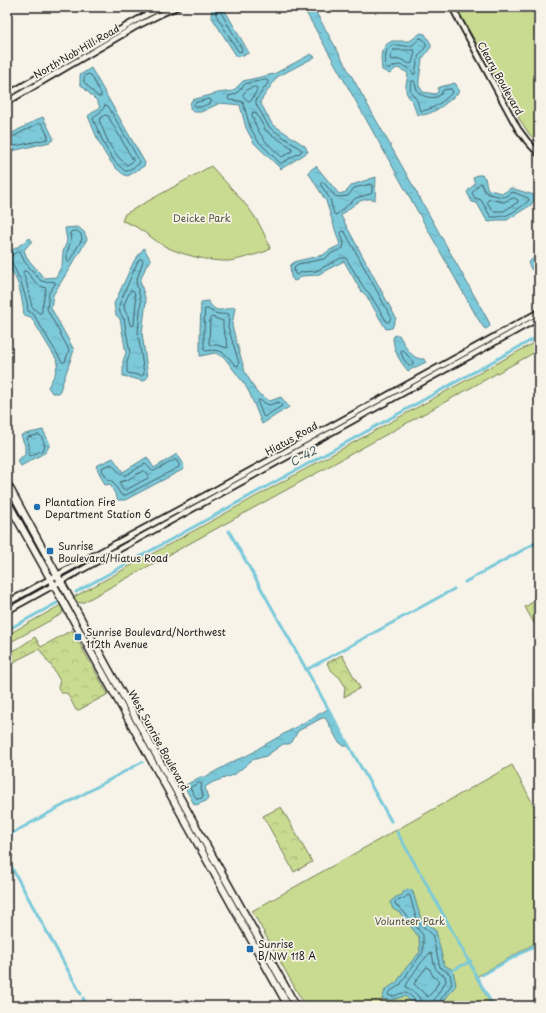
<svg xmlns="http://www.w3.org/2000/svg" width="546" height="1013" font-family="'Playpen Sans',sans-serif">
<defs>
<pattern id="forest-crowns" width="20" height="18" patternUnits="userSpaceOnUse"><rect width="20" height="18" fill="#c9db90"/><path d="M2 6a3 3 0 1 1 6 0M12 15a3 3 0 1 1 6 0" fill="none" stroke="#acbb7c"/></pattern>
<pattern id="water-ripples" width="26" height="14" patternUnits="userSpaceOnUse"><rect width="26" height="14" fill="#7cc9da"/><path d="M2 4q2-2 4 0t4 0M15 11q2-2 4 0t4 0" fill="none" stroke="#6bacba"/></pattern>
</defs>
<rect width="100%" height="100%" fill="#f7f3e8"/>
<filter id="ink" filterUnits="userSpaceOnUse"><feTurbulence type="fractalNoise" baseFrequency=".025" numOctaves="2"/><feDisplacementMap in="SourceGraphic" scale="8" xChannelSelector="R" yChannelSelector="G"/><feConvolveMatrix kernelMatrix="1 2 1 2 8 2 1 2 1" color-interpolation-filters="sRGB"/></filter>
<g filter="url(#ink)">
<path fill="url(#forest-crowns)" stroke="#727c56" d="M 539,598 L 539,632 L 525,607 Z
M 72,630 L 108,694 L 79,710 L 76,710 L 67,693 L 61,693 L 58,687 L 60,681 L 51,665 C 46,661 44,654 39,649 L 17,660 L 14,664 L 10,666 L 7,666 L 7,653 L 17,649 L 35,637 L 41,647 Z
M 342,655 L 360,688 L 344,697 L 345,686 L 340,678 L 330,669 L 327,663 Z
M 281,807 L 312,862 L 294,872 L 263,816 Z"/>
<path fill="#c9db90" stroke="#727c56" d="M 457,7 L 539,7 L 539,144 L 530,135 L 520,120 L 462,18 Z
M 211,166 C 222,179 235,191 246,205 C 257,218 264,232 270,248 L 267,251 C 258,254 238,260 229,261 C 210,262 177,254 161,244 C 148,236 136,224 122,221 L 125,214 Z
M 539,340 L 539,350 L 82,603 C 77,603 76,601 74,597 Z
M 61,605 L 63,609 L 62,614 L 7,644 L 7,635 Z
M 512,765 L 539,815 L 539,941 L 476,977 L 492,1006 L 305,1006 L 252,911 Z"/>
<path fill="url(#water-ripples)" stroke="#56848e" d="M 223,7 L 249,53 L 237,57 L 211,16 L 212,9 Z
M 303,7 L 313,7 L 489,322 L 490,326 L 486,329 L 484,328 L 478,319 Z
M 421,33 L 425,34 L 431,44 L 431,47 L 422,59 L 419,80 L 419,86 L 423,92 L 435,94 L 438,92 L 438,88 C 443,85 449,86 454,83 L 456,84 L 459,92 C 450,100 430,119 417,114 C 415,111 415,108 414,105 C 412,99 406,96 406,90 C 405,84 408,79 408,73 L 398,68 L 395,69 L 390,74 L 382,70 L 381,58 L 382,51 L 387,44 L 392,41 L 410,41 L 418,35 Z
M 311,54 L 315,57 L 277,77 L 260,102 L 272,124 L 305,146 L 308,152 L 281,169 L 254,143 L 246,128 L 240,105 L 220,103 L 201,112 L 194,112 L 192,111 L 190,108 L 190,104 L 192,100 L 218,93 L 233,91 L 243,81 L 274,74 Z
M 91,68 L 145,163 L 144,166 L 128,176 C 123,175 121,172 117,169 C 102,154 96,135 88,116 L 100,107 L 97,101 L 80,84 L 80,75 Z
M 43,117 L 54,139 L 50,142 L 12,151 L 7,142 L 7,136 L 38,119 Z
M 316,166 L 339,194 L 346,192 L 352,185 L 376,177 L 375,200 C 362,195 350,208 341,216 L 396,318 L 392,328 L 386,329 L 366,295 L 361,291 L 344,261 L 317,275 L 302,276 L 297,280 L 294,281 L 291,277 L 290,266 L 293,263 L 297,261 L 323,255 L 330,250 L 340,245 L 326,201 L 308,172 Z
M 477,175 L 482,175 L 485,178 L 487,187 L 489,190 L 503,193 L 505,192 L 511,188 L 534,195 L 535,198 L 531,205 L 507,220 L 496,220 L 490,222 L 487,221 L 477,203 L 472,202 L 467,192 C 470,188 473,186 475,183 L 473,178 Z
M 78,227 L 84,232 L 87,239 L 81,250 L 53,295 L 51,308 L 74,350 L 59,393 L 52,393 L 48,387 L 55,374 L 58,362 L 31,317 L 24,315 C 23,304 21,294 18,284 C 14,273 7,266 7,254 L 30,238 L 32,241 L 24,250 L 27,258 L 44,278 L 56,277 L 62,265 L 63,252 L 67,241 L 65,228 Z
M 144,248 L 151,261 L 147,264 L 140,281 L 146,301 L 142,333 L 148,377 L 144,381 L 123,376 L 123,361 L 126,353 L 120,319 L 116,315 L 114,304 L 134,261 Z
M 539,253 L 539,269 L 536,271 L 531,269 L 528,263 Z
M 208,301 C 217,315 221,309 235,307 L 232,326 L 245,372 L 257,393 L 270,401 L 281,397 L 289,407 L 262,424 L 250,394 L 245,385 L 224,357 L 215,353 L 200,356 L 200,333 L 201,302 Z
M 395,335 L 399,335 C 405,345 411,360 424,359 L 426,362 L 408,371 C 399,360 394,352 393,338 Z
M 43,430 L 50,444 L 46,452 L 21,466 L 17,460 L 25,455 L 25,446 L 21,435 Z
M 177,454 L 183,463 L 184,469 L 125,500 L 118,500 L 110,484 L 105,485 L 96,466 L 113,458 L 123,472 L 147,457 L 154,468 Z
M 328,709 L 348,746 L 344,746 L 338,741 L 326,719 L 325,718 L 322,718 L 298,731 L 292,742 L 289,744 L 283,744 L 266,756 L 252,760 L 234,775 L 213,782 L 205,787 L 208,799 L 206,801 L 196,805 L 194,804 L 184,786 L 200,777 L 205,777 L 236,760 L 246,756 L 254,752 L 259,748 Z
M 407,889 L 411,890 L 413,892 L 421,919 L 436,931 L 444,965 L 453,970 L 456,985 L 440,1006 L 415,1006 L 405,996 L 392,1000 L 382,999 L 385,990 L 397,982 L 405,969 L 420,952 L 419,937 L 400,913 L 393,909 L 390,902 L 396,897 L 402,895 L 404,891 Z"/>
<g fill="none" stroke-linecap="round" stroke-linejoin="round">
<path stroke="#426168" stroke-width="1" d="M 219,9 L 242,49 L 241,52 L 238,51 L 216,15 L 216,12 L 217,9 Z
M 420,38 L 423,39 L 427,45 L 418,57 L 415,74 L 413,74 C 408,65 398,62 389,69 L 386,68 C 385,61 384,47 393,45 C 399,44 404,47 410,46 C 414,45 417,41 420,38 Z
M 394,50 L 414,50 L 415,52 L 412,63 L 410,64 L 400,59 L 391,60 C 389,57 391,53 394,50 Z
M 88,74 L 91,75 L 101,94 L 101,97 L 98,97 L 84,82 L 84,78 Z
M 266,80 L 268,81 L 268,83 L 256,100 L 256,104 L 269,127 L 302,150 L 301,152 L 282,163 L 280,163 L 258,141 L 250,127 L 243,102 L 240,101 L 229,100 L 228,98 L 229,96 L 236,94 L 245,84 Z
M 414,81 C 416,85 416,89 419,93 C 423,97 436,100 440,95 C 442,94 442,91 443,90 L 451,89 L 453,92 C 445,100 433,110 421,111 C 418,108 419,107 418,103 C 414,92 408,96 411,82 Z
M 255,87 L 257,88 L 257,90 L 251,101 L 248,101 L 243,96 L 243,94 L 248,89 Z
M 209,99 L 211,100 L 211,103 C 205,105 199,109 194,106 L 195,103 Z
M 105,105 L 108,106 L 140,162 L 139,164 L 127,171 L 125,171 L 115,162 L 106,148 L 93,119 C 96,113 102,114 105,105 Z
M 253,112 L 256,113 L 266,131 L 292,148 L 292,151 L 282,157 C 266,143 258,135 252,115 Z
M 105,115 L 108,116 L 133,160 L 132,162 L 127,165 L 119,158 L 110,146 L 99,120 L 100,119 Z
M 40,123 L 42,124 L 48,136 L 48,139 L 15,146 L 10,141 L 11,138 Z
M 322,182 L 324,183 L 335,196 L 338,197 L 348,196 L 354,188 L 370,184 L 372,185 L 372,193 L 370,194 L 356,198 L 336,215 L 334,214 L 330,199 L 321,185 Z
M 481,183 L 484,190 L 489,194 L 503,197 L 507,196 L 513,192 L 528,198 L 529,200 C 525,205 510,215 504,216 C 499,217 495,217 491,217 L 481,200 L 475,198 L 472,193 L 479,184 Z
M 514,198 L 518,200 L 518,202 L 504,211 L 493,211 L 487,202 L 489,199 L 503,202 Z
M 77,231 L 81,234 L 82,239 L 70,260 L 68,261 L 67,259 L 67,252 L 71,241 L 70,233 L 71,232 Z
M 342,231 L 345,232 L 391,317 L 389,322 L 387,322 L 369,293 L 364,288 L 346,258 L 341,258 L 316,271 L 302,272 L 297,275 L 295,274 L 294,267 L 298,264 L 324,259 L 332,253 L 343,248 L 344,243 L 341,233 Z
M 7,257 C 12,257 15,252 20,251 L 24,261 L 41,281 C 46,283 51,280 55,282 L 55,284 L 49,293 L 47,309 L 69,350 L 65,362 L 62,362 L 34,315 L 28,311 L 27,302 L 21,282 L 12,263 L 10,262 L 7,261
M 140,259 L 142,259 L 143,261 L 136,282 L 141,301 L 138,333 L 144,374 L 142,376 L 128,373 L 127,372 L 127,362 L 130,353 L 124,319 L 120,313 L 119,305 L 137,263 Z
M 24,271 L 26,271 L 38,285 L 46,288 L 42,307 L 42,311 L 41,313 L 39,313 L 32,307 L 26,281 L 23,273 Z
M 131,290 L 134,291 L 136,302 L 134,325 L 132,326 L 130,325 L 128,316 L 125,311 L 124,305 Z
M 205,309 L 208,309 C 211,311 215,314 220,314 C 223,315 226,313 229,314 L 228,327 L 239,363 L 238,366 L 235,365 C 226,354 222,348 206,351 L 204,350 L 204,333 Z
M 212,317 L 223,321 L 223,328 L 228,346 L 227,348 L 217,345 L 211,345 L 209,344 L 210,319 Z
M 403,350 L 413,362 L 413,364 L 409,366 L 404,360 L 401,353 L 401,351 Z
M 259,400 L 269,405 L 279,402 L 282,406 L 264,417 L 263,416 L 258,403 Z
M 39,435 L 41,436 L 45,445 L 43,450 L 30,456 L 29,454 L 29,445 L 27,438 L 28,437 Z
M 175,460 L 177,461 L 179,464 L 179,467 L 124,496 L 121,495 L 113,482 L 107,479 L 102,470 L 103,467 L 112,464 L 120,474 L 124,476 L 145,464 C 149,465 149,471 154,471 Z
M 143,471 L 145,471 L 149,475 L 148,478 L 126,490 L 123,490 L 120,484 L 120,482 L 127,480 Z
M 199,783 L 202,784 L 201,788 L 203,796 L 202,798 L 197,799 L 190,788 L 191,787 Z
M 427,967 L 429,968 L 433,976 L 439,981 L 434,990 L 428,997 L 414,984 L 418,978 Z
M 417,1006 C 417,1002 415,1000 412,997 C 402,988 400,997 389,996 L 388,994 L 389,992 L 400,985 L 409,971 L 423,952 L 423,935 L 403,911 L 395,904 L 395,902 L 404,898 L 408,895 L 410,896 L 417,921 L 432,934 L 440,967 L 450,974 L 452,984 L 438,1003 L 438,1006
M 422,1006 C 422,998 414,991 406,987 L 406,986 C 412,974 421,962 430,953 L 432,954 C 435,966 433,970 445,976 L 446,981 L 434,1000 L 433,1006"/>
<path stroke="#7cc9da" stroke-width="3" d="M 229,531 L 391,821
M 465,582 L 539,541
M 76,592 L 539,336
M 7,630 L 57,603
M 306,670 L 454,589
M 397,832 L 419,871
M 7,836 L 142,762
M 7,859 L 81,994
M 421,874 L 473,969
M 453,970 L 471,961
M 474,972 L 493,1006
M 482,975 L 539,943
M 83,998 L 87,1006"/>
<g stroke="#1c1c1c" stroke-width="8">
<path id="secondary" d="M 452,7 L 518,129 L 527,141 L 539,154
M 7,95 L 130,24 L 146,15 L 163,7
M 7,102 L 135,27 L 163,13 L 177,7
M 7,603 L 50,579 L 217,489 L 539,312
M 7,611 L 539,318"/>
</g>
<g stroke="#1c1c1c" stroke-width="9">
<path id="highway" d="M 7,483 L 109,670 L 296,1006
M 7,501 L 288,1006"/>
</g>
<use href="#secondary" stroke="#f7f3e8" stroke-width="4.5"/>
<use href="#highway" stroke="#f7f3e8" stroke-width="6"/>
</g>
</g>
<g fill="#1f6fb2" stroke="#f7f3e8" stroke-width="1.5">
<circle cx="37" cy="507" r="4"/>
<rect x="46" y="547" width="8" height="8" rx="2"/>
<rect x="74" y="633" width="8" height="8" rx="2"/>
<rect x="246" y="945" width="8" height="8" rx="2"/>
</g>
<g text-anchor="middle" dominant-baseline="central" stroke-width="3.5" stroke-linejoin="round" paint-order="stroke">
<g font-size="10" fill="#1c1c1c" stroke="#f7f3e8">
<text transform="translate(76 51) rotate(-30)">North Nob Hill Road</text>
<text transform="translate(501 78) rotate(61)">Cleary Boulevard</text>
<text transform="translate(291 438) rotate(-29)">Hiatus Road</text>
<text transform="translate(159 740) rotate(61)">West Sunrise Boulevard</text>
</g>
<g font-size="10" fill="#50553f" stroke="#f7f3e8">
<text x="202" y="217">Deicke Park</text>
<text x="410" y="920">Volunteer Park</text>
</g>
<g font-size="10" fill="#1c1c1c" stroke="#f7f3e8" text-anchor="start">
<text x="45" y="501">Plantation Fire<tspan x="45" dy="12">Department Station 6</tspan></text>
<text x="58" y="545">Sunrise<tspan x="58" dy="12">Boulevard/Hiatus Road</tspan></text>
<text x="86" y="631">Sunrise Boulevard/Northwest<tspan x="86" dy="12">112th Avenue</tspan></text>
<text x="258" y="943">Sunrise<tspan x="258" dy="12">B/NW 118 A</tspan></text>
</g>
<g font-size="11" font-style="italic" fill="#3e595e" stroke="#f7f3e8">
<text transform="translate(303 456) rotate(-29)">C-42</text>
</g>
</g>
<rect width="546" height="1013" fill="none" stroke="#f7f3e8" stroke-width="24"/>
<rect x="12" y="12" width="522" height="989" fill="none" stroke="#1c1c1c" stroke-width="1.5" filter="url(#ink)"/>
</svg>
